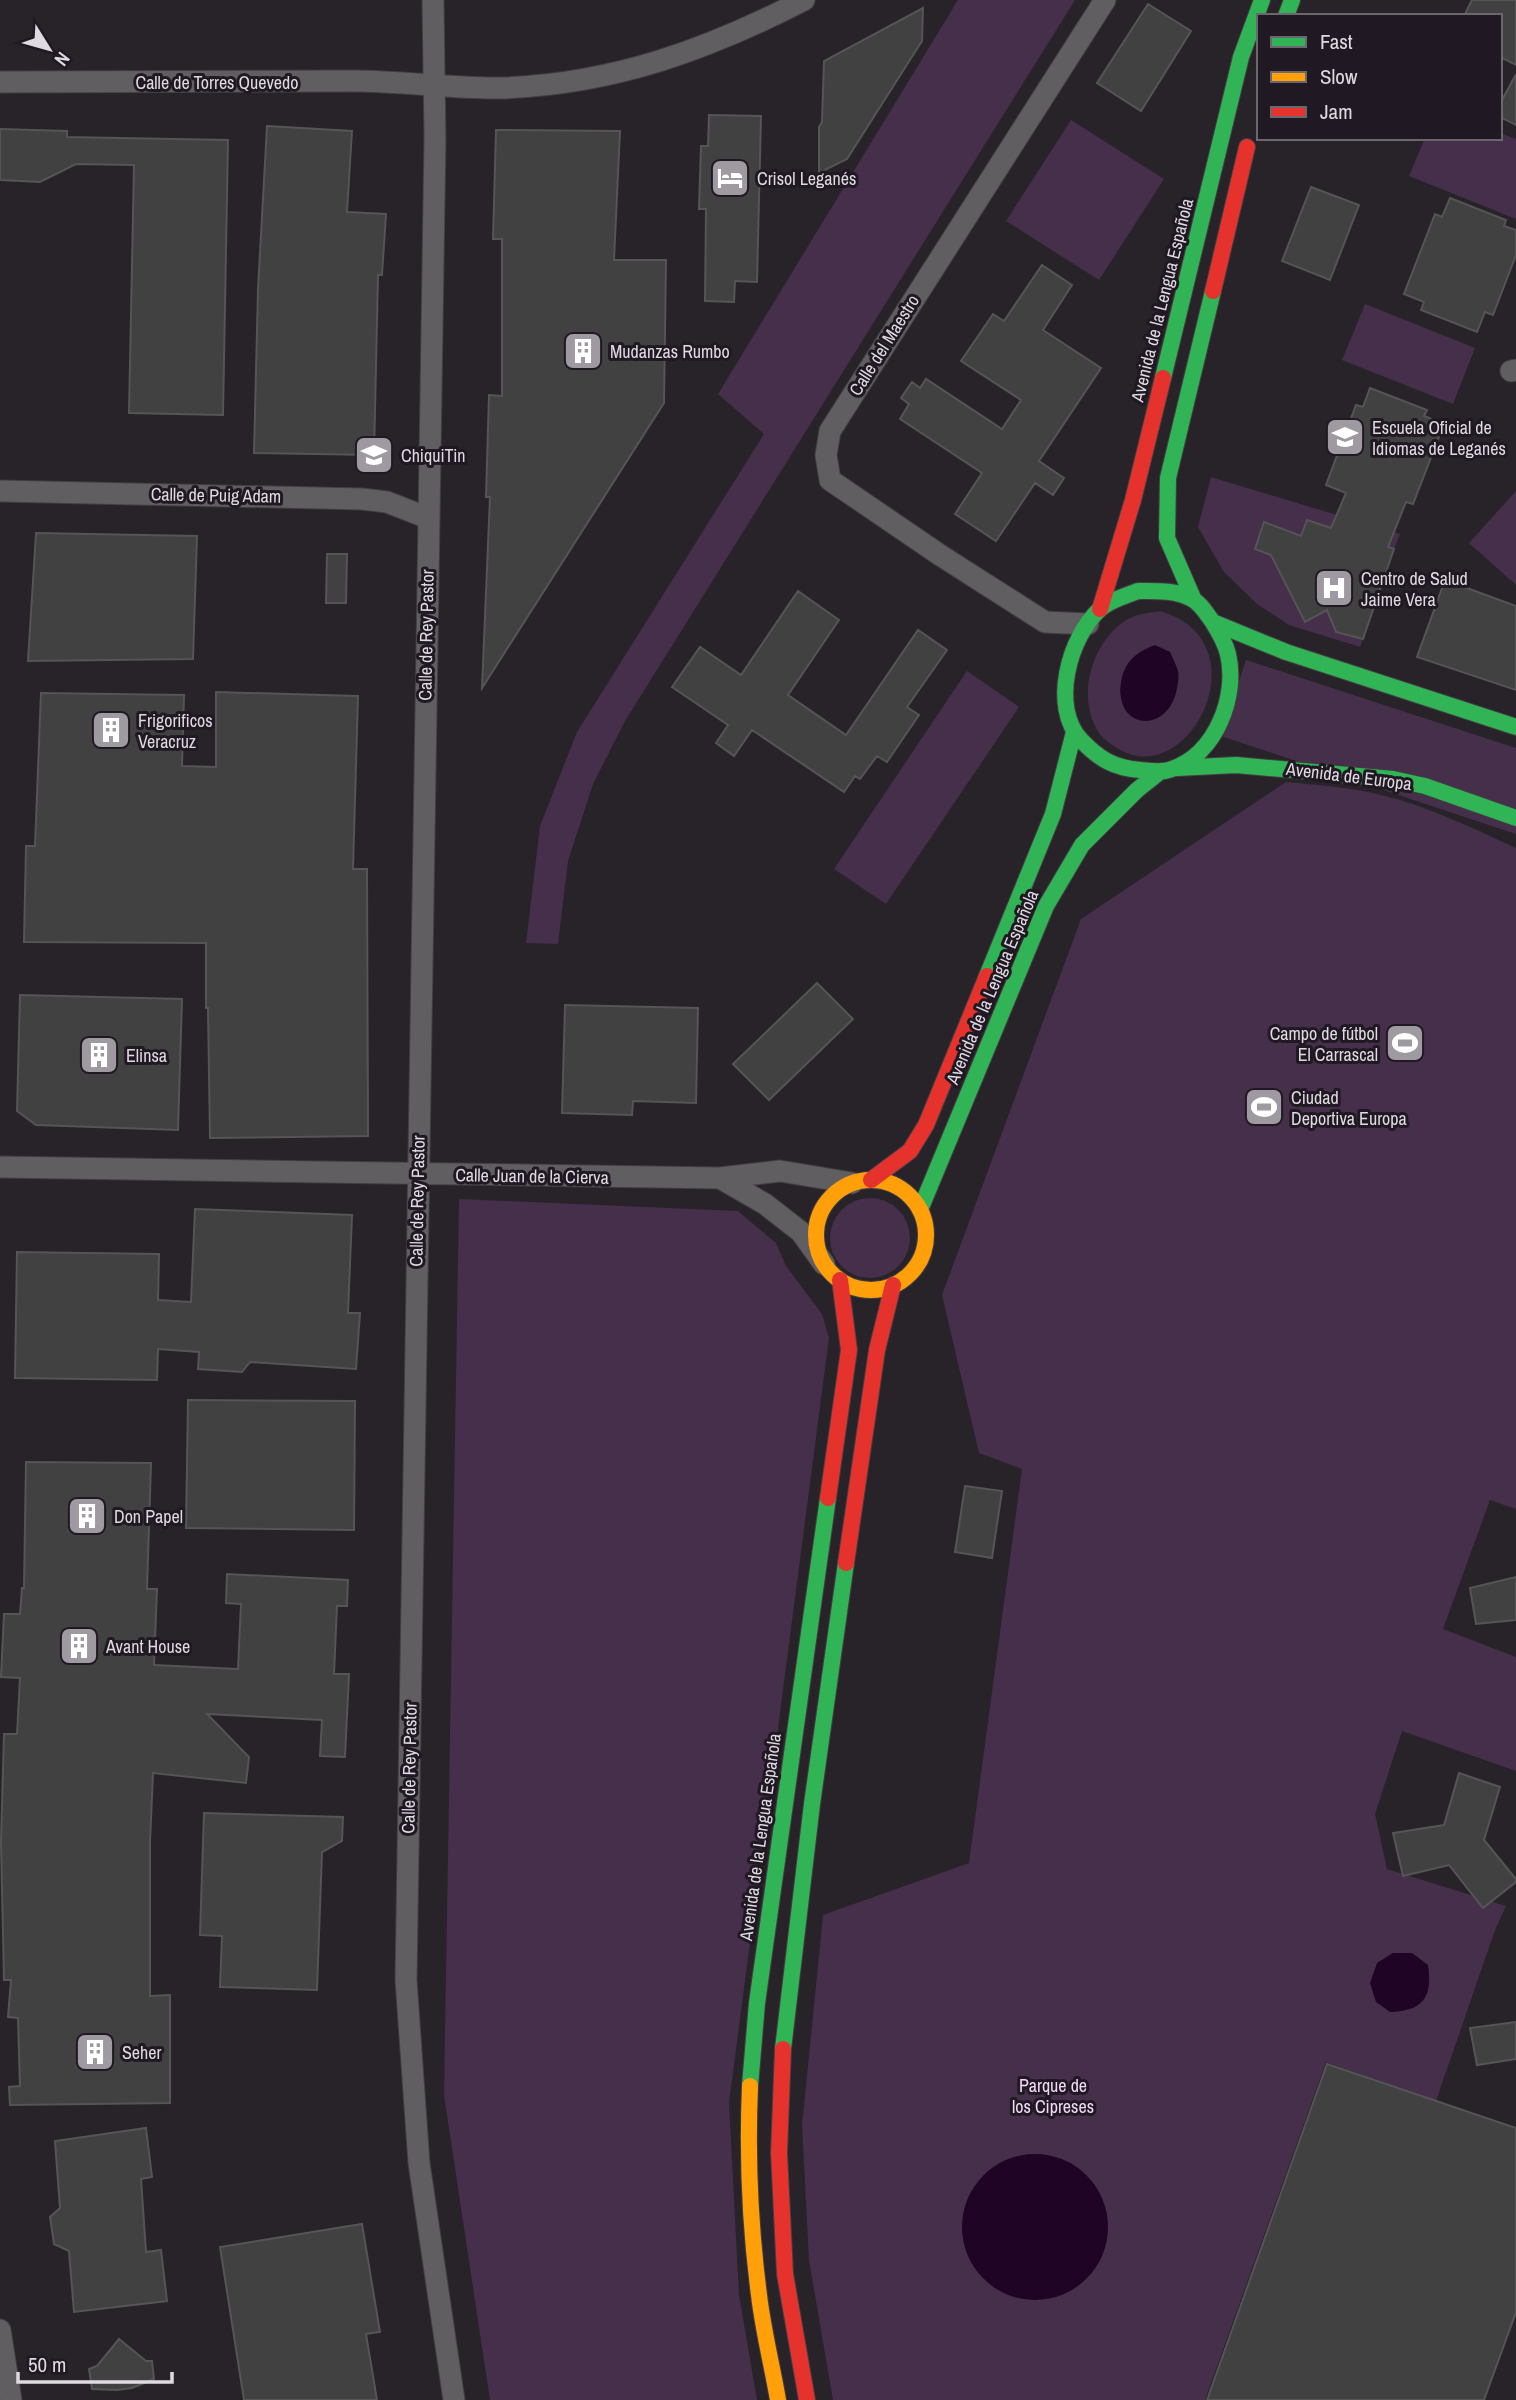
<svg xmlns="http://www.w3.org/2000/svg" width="1516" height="2400" font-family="'Archivo Narrow',sans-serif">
<rect width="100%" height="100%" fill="#282329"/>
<path fill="#452f4b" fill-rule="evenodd" d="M 958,0 L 1075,0 L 625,721 L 593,784 L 568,861 L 558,944 L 526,943 L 540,826 L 577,732 L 764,434 L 718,394 Z
M 1071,120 L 1164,179 L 1099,280 L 1006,221 Z
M 1500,133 L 1516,139 L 1516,219 L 1409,176 L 1425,138 L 1500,138 Z
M 1365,304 L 1475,348 L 1453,404 L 1342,360 Z
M 1211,477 L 1400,534 L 1394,549 L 1307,520 L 1301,536 L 1264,522 L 1255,548 L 1286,560 L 1306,621 L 1327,610 L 1336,632 L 1363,639 L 1360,647 L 1289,625 L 1257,604 L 1224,572 L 1198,527 Z
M 1516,491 L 1516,585 L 1469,543 Z
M 1160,611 C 1265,641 1189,794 1117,748 C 1106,741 1100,737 1095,726 C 1078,691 1093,642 1125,621 C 1135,614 1148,613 1160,611 ZM 1155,646 L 1170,652 L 1179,674 L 1120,692 C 1125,661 1130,661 1155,646 Z
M 1246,660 L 1516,748 L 1516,834 L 1221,736 Z
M 967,671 L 1019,707 L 886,904 L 834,869 Z
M 1286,782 C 1318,785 1350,787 1381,795 C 1428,806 1472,828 1516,848 L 1516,1509 L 1490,1500 L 1443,1629 L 1516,1657 L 1516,1771 L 1402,1731 L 1375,1814 L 1387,1869 L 1506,1906 L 1495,1930 L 1436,2101 L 1326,2062 L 1205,2400 L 833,2400 L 809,2260 L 802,2125 L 823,1915 L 969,1863 L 1022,1469 L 979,1453 L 942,1295 L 1081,919 Z
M830 1238a40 40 0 1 1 80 0a40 40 0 1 1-80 0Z
M 459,1199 L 738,1211 L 776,1243 L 786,1266 L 822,1314 L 829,1338 L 729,2103 L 739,2295 L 757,2400 L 490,2400 L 444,2095 Z"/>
<path fill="#200426" d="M 1155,645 L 1170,652 C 1173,659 1177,666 1178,672 C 1179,677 1178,684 1177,688 C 1169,736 1110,731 1122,677 C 1127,659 1139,651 1155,645 Z
M 1393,1953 L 1412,1953 L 1428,1965 C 1433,1997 1423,2011 1390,2012 L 1376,2002 L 1370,1983 L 1377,1963 Z
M962 2227a73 73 0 1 1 146 0a73 73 0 1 1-146 0Z"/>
<path fill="#424142" stroke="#555" stroke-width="2" d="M 1472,0 L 1516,0 L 1516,65 L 1500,57 L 1500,16 L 1464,16 Z
M 1148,4 L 1191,31 L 1141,111 L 1097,83 Z
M 923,8 L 922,41 L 847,159 L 819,173 L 819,127 L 822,122 L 824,61 Z
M 1516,74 L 1516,125 L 1500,117 L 1500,104 Z
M 709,115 L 761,116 L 757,282 L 735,281 L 734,302 L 705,301 L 706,209 L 699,209 L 701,146 L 708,146 Z
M 267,126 L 352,131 L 347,212 L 386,214 L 382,275 L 378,275 L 374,455 L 254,453 L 258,289 Z
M 0,129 L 67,131 L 67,137 L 228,140 L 223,415 L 129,413 L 134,165 L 76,164 L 40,182 L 0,180 Z
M 496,130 L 620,131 L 614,260 L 666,260 L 664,403 L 482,688 L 490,497 L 486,497 L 489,395 L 502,396 L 502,239 L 493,239 Z
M 1311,187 L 1359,205 L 1330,280 L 1282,261 Z
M 1450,198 L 1506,220 L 1504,226 L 1516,230 L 1516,255 L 1493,315 L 1485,312 L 1477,332 L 1421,310 L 1424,302 L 1404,294 L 1435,214 L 1442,217 Z
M 1042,265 L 1072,285 L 1043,330 L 1101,368 L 1039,461 L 1064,478 L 1053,495 L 1035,483 L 996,541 L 955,514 L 982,473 L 900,419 L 909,404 L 901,398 L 912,382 L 920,388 L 926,379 L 1002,429 L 1021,400 L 961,361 L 993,314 L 1004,321 Z
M 1370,388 L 1427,410 L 1424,416 L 1444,424 L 1413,504 L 1406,502 L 1388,547 L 1394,549 L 1363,639 L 1336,632 L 1327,610 L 1305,622 L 1271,555 L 1255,549 L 1264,522 L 1301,536 L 1307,520 L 1331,528 L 1346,493 L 1326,485 L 1356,405 L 1363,407 Z
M 36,533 L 197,536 L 193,659 L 28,661 Z
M 327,554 L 347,554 L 346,603 L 326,603 Z
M 1445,580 L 1516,606 L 1516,690 L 1417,657 Z
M 798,591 L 839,620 L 788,695 L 846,735 L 918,630 L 947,650 L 907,707 L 919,715 L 887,762 L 877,756 L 860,779 L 855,776 L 844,792 L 752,730 L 734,756 L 716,743 L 728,725 L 672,687 L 700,647 L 741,675 Z
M 216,692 L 358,696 L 353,869 L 367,869 L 368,1136 L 210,1138 L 208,1008 L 206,1008 L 206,943 L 24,942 L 26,846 L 35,846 L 41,693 L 184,695 L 182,766 L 216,767 Z
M 817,983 L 853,1019 L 769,1100 L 733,1064 Z
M 20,995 L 182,999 L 178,1130 L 36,1125 L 17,1111 Z
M 565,1005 L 698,1008 L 696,1103 L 633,1101 L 632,1115 L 562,1113 Z
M 195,1209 L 352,1215 L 348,1313 L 360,1313 L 356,1369 L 250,1362 L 242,1372 L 198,1369 L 199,1352 L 158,1349 L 157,1380 L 15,1378 L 17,1252 L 159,1254 L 158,1300 L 191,1302 Z
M 188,1400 L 355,1401 L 354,1530 L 186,1528 Z
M 26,1462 L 151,1463 L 147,1589 L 157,1589 L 154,1665 L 238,1669 L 241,1604 L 226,1603 L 227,1574 L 348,1580 L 347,1606 L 337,1606 L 334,1674 L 349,1674 L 345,1757 L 320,1756 L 322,1720 L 207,1714 L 249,1757 L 246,1783 L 153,1773 L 150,1842 L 150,1996 L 170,1995 L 170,2103 L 10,2105 L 9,2087 L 20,2086 L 18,2018 L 8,2017 L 11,1980 L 4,1980 L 1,1842 L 4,1734 L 17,1734 L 20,1678 L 1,1677 L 4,1614 L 20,1614 L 22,1588 L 24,1588 Z
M 965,1486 L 1002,1491 L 992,1558 L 955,1552 Z
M 1516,1577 L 1516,1620 L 1476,1624 L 1470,1588 Z
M 1459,1773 L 1500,1787 L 1484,1840 L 1516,1879 L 1516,1882 L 1483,1908 L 1449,1865 L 1403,1876 L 1393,1833 L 1444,1825 Z
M 204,1813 L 343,1817 L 342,1841 L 322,1852 L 317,1990 L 220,1987 L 222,1936 L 200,1935 Z
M 1516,2022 L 1516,2059 L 1477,2065 L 1470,2028 Z
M 1327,2064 L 1516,2128 L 1516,2312 L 1484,2400 L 1207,2400 Z
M 146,2128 L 152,2177 L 141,2179 L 146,2252 L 161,2250 L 167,2301 L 74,2312 L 69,2251 L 54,2244 L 50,2217 L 60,2208 L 55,2141 Z
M 362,2224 L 380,2332 L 366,2334 L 377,2400 L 244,2400 L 220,2247 Z
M 119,2339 L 146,2361 L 152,2361 L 154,2379 L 132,2388 L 117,2390 L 92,2389 L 89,2369 L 97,2366 Z"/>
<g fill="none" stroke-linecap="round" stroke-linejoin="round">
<g stroke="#423e43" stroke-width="23">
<path id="street" d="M 433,0 L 435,138 L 406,1980 L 419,2163 L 454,2400
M 0,82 C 118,82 236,82 354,81 C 404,81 453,89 502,88 C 613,84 707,50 804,0
M 1511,371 L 1516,370
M 0,491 L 362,499 L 387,502 L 428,518
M 1088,624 L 1045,622 L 940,555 L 830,480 L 826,455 L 830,431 L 1105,0
M 0,1167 L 720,1178 L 780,1171 L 852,1183
M 720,1178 L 765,1204 L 801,1232 L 824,1264
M 0,2330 L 11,2400"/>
</g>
<g stroke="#423e43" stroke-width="18">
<path id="fast" d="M 1286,16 L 1292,0
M 1163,378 L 1241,57 L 1262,0
M 1138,591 C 1155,591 1175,590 1190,598 C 1200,602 1206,613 1212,621 C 1219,632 1225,642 1228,654 C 1238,696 1216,754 1172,769 C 1162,773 1151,771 1140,770 C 1114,768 1099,759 1081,740 C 1050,707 1069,637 1100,609 C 1110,600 1125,596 1138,591 Z
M 1193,598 L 1167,538 L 1168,478 L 1213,291
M 1215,623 L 1286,652 L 1516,727
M 1177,768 L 1236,765 L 1393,779 L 1425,786 L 1516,818
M 987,976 L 1053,814 L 1074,732
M 920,1210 L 1046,906 L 1082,845 L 1137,790 L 1161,771
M 783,2049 L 812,1804 L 846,1563
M 750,2086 L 757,2003 L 828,1498"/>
</g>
<g stroke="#423e43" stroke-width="18">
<path id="slow" d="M816 1235a55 55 0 1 1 110 0a55 55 0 1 1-110 0Z
M 750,2086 C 747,2156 750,2226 759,2295 C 763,2330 772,2365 778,2400"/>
</g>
<g stroke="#423e43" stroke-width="18">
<path id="jam" d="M 1213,291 L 1247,147
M 1100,609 L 1133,500 L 1163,378
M 871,1180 L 910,1151 L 926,1125 L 987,976
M 828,1498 L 849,1350 L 840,1280
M 846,1563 L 877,1350 L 893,1285
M 783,2049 L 779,2153 L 785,2274 L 807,2400"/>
</g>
<use href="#street" stroke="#615e62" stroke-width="21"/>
<use href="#fast" stroke="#30b455" stroke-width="16"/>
<use href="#slow" stroke="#ff9f0a" stroke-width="16"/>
<use href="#jam" stroke="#e5322d" stroke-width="16"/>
</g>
<defs>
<g id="hotel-square" transform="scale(2.0125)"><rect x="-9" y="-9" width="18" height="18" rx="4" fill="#9f9aa1" stroke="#201822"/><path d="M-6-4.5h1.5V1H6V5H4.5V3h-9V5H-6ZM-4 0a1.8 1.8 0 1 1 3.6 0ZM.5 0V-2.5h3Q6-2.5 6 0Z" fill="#fff"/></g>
<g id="building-square" transform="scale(2.0125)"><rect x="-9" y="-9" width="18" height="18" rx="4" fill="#9f9aa1" stroke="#201822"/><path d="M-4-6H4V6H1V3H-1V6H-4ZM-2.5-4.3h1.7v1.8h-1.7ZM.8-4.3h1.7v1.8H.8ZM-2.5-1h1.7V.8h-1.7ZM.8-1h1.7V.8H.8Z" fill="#fff"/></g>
<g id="school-square" transform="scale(2.0125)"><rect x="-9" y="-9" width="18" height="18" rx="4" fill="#9f9aa1" stroke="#201822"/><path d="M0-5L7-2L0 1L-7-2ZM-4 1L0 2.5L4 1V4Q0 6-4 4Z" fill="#fff"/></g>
<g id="hospital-square" transform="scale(2.0125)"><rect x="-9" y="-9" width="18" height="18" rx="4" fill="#9f9aa1" stroke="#201822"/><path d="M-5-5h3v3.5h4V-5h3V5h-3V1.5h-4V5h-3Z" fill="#fff"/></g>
<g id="stadium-square" transform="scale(2.0125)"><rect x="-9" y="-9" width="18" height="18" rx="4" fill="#9f9aa1" stroke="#201822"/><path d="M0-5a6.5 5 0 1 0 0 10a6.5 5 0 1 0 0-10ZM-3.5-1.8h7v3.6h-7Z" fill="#fff"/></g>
</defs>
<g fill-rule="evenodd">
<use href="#hotel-square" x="730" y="178"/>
<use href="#building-square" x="583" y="351"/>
<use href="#school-square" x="1345" y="437"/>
<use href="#school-square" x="374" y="455"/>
<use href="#hospital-square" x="1334" y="588"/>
<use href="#building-square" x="111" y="730"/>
<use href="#stadium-square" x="1405" y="1043"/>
<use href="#building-square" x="99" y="1055"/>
<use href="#stadium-square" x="1264" y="1107"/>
<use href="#building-square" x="87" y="1516"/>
<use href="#building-square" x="79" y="1646"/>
<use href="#building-square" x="95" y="2052"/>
</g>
<g text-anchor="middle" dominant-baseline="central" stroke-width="6" stroke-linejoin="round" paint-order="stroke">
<g font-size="18" fill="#dfdae1" stroke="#201822">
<text x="217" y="82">Calle de Torres Quevedo</text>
<text transform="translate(1162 300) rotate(-76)">Avenida de la Lengua Española</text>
<text transform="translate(884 345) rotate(-58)">Calle del Maestro</text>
<text transform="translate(216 495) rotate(1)">Calle de Puig Adam</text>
<text transform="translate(426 635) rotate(-89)">Calle de Rey Pastor</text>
<text transform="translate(1349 776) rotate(7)">Avenida de Europa</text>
<text transform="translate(992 987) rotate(-67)">Avenida de la Lengua Española</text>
<text transform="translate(532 1176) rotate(1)">Calle Juan de la Cierva</text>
<text transform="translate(417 1201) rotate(-89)">Calle de Rey Pastor</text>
<text transform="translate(409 1768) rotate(-89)">Calle de Rey Pastor</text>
<text transform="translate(760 1837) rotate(-82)">Avenida de la Lengua Española</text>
</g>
<g font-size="18" fill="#dfdae1" stroke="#201822" text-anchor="start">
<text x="757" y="178">Crisol Leganés</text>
<text x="610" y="351">Mudanzas Rumbo</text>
<text x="1372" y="427">Escuela Oficial de<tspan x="1372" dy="21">Idiomas de Leganés</tspan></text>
<text x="401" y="455">ChiquiTin</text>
<text x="1361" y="578">Centro de Salud<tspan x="1361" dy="21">Jaime Vera</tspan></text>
<text x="138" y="720">Frigorificos<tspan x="138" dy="21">Veracruz</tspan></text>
<text x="1378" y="1033" text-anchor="end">Campo de fútbol<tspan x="1378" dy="21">El Carrascal</tspan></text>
<text x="126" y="1055">Elinsa</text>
<text x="1291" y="1097">Ciudad<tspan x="1291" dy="21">Deportiva Europa</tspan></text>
<text x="114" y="1516">Don Papel</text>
<text x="106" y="1646">Avant House</text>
<text x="122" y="2052">Seher</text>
</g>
<g font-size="18" fill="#f2d8f8" stroke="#201822">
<text x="1053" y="2085">Parque de<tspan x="1053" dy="21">los Cipreses</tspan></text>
</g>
</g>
<rect x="1257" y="14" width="245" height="126" fill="#201822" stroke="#6c666e" stroke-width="2"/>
<rect x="1271" y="37" width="35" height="10" fill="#30b455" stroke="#6c666e" stroke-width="2"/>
<text x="1320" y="49" font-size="21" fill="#dfdae1">Fast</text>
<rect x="1271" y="72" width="35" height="10" fill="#ff9f0a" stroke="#6c666e" stroke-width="2"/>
<text x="1320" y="84" font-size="21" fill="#dfdae1">Slow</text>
<rect x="1271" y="107" width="35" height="10" fill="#e5322d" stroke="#6c666e" stroke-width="2"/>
<text x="1320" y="119" font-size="21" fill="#dfdae1">Jam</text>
<g transform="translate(49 49) rotate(127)" stroke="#201822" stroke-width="5" paint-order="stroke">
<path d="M0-5L12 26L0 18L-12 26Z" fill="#dfdae1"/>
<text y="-10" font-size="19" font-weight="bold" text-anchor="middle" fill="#dfdae1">N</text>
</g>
<path d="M18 2372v10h154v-10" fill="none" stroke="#dfdae1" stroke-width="3.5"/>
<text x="28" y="2372" font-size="21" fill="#dfdae1" stroke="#201822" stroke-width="5" paint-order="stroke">50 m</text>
</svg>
